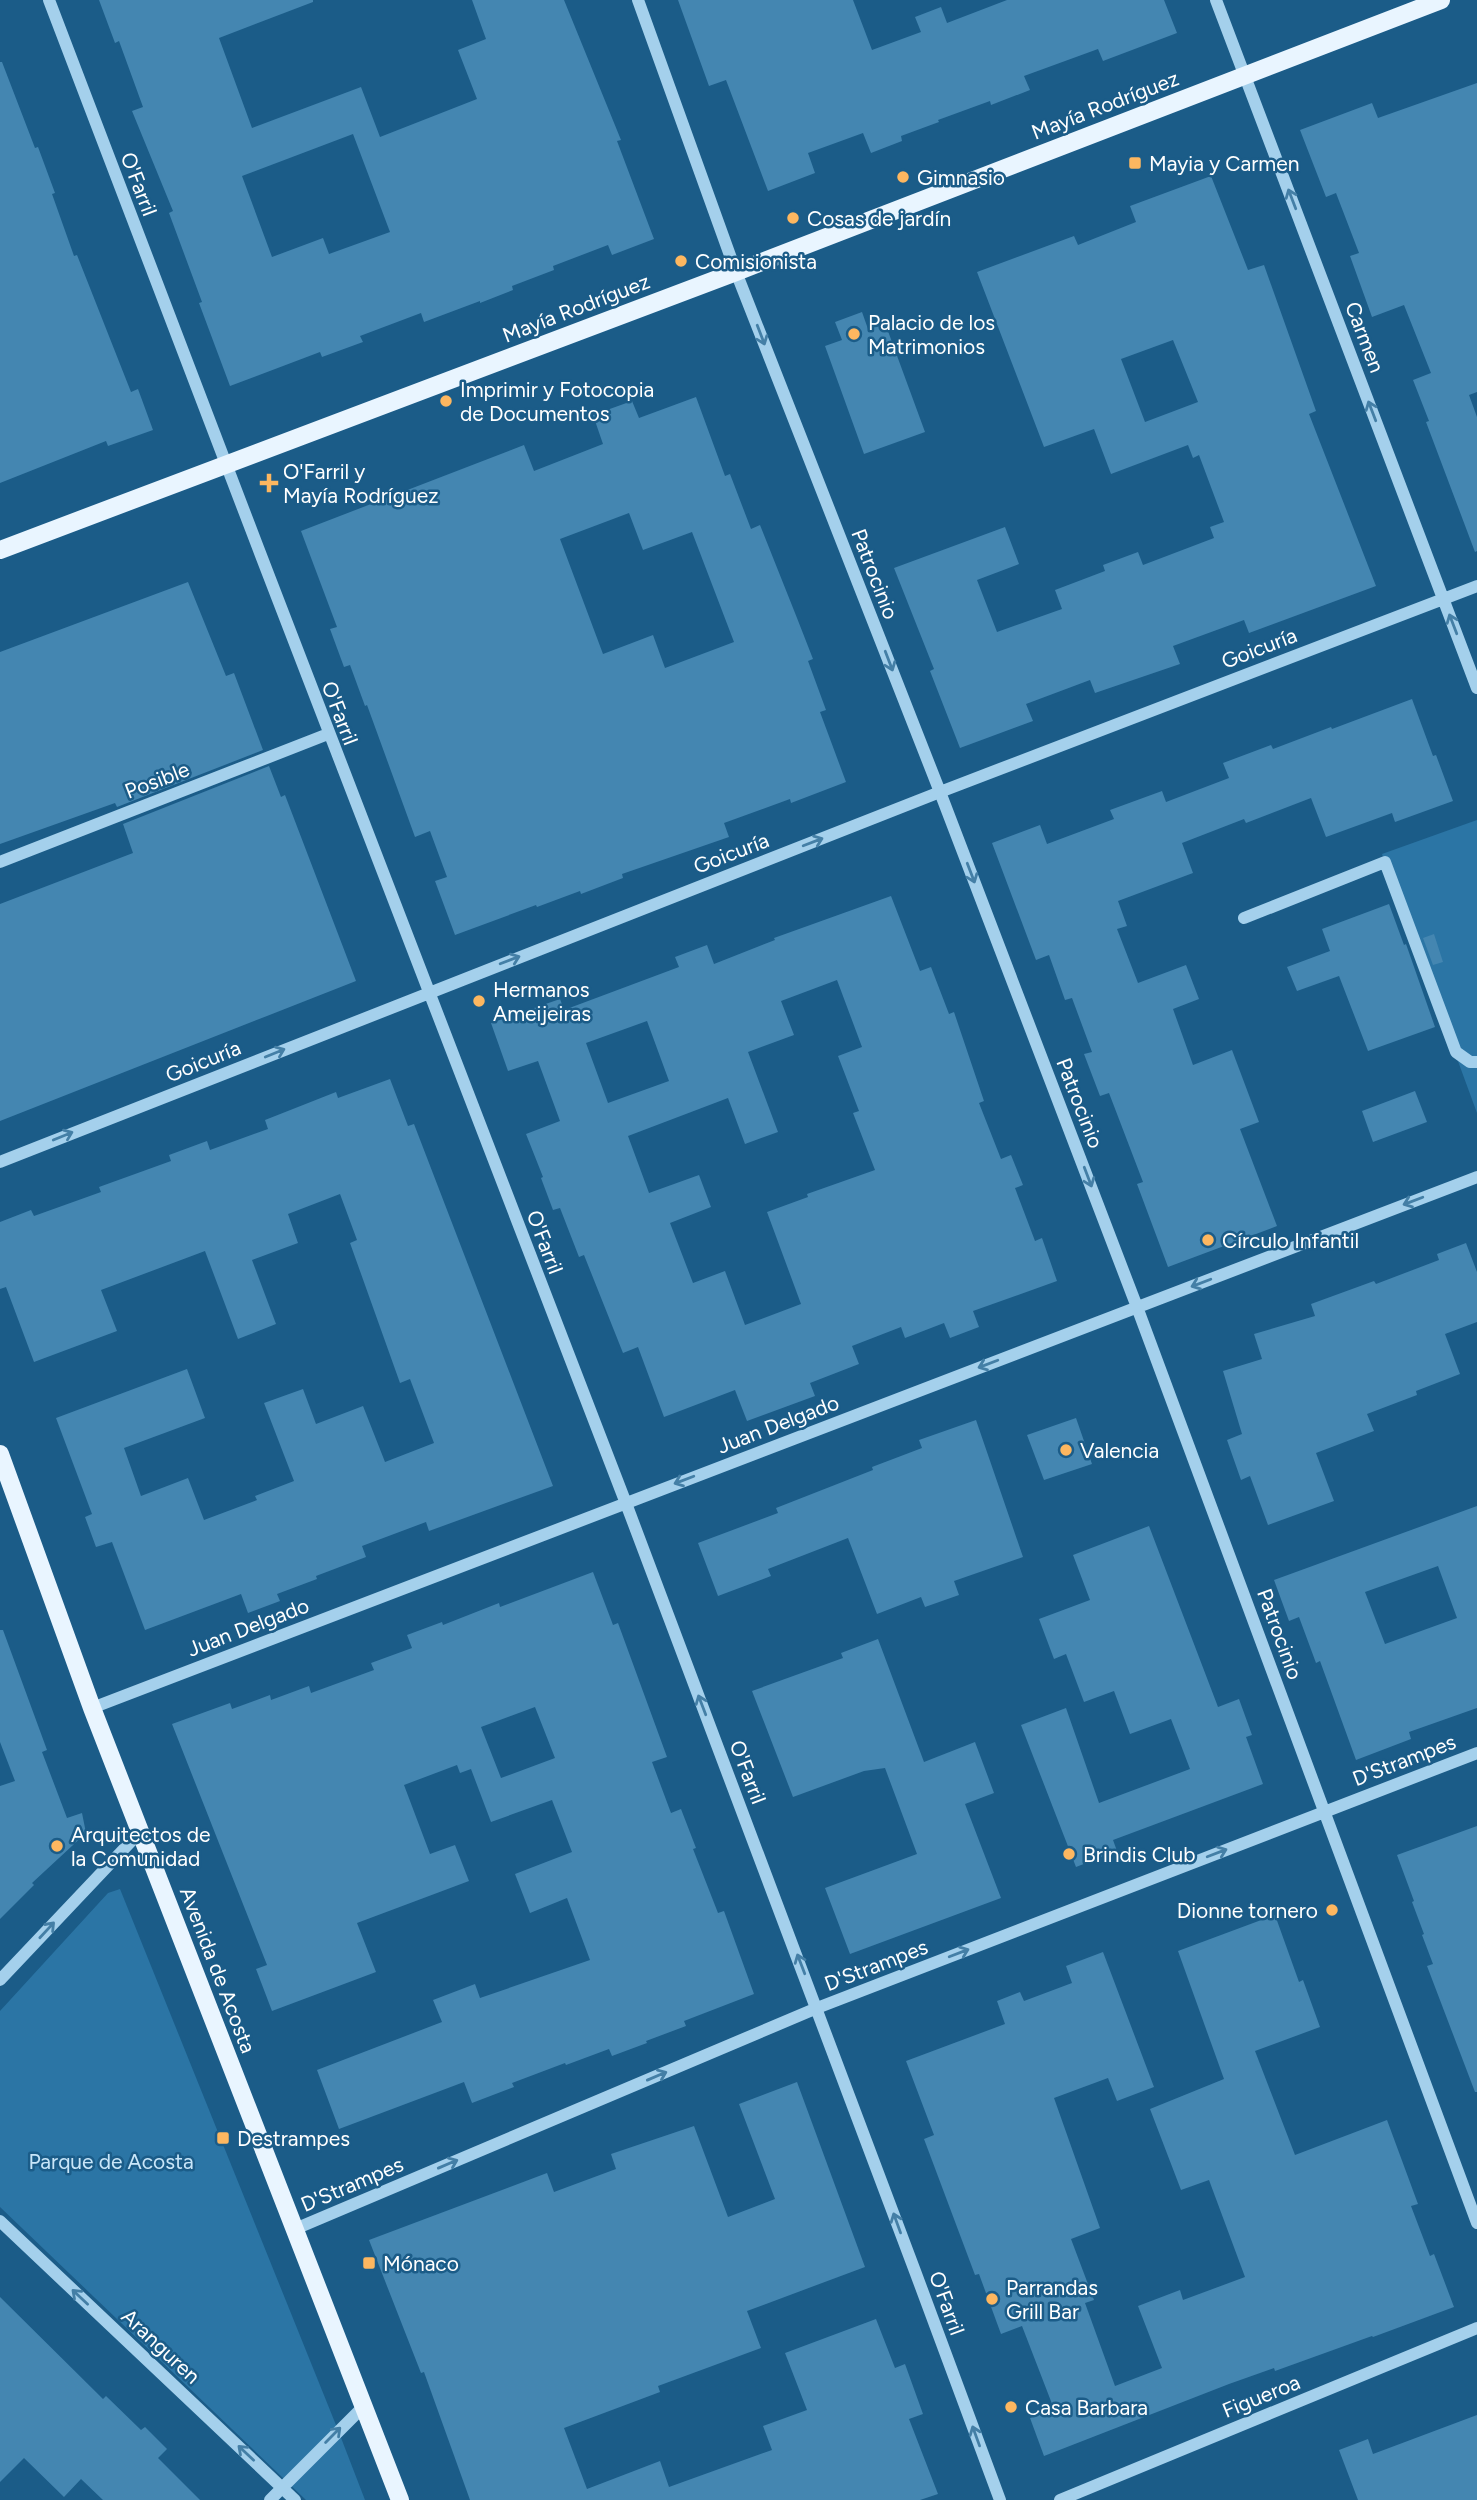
<svg xmlns="http://www.w3.org/2000/svg" width="1477" height="2500" font-family="Figtree,sans-serif">
<rect width="100%" height="100%" fill="#1b5c88"/>
<path fill="#2b75a5" d="M 1477,820 L 1477,1113 L 1382,854 Z
M 120,1889 L 338,2430 L 365,2500 L 306,2500 L 0,2207 L 0,2011 L 108,1893 Z"/>
<path fill="#4486b1" fill-rule="evenodd" d="M 99,0 L 313,0 L 313,2 L 219,38 L 252,128 L 361,87 L 380,137 L 477,99 L 458,50 L 486,39 L 472,0 L 564,0 L 621,140 L 617,141 L 654,239 L 612,255 L 608,245 L 553,266 L 554,270 L 512,286 L 513,290 L 480,303 L 480,301 L 424,322 L 421,313 L 360,336 L 363,342 L 322,357 L 320,352 L 230,386 L 199,303 L 202,302 L 169,213 L 173,211 L 132,111 L 143,107 L 119,41 L 115,43 ZM 353,134 L 390,232 L 329,254 L 323,238 L 272,257 L 242,176 Z
M 678,0 L 853,0 L 872,50 L 921,32 L 915,17 L 941,7 L 947,23 L 1007,0 L 1164,0 L 1177,33 L 1103,61 L 1098,49 L 1024,76 L 1030,90 L 991,105 L 990,101 L 938,120 L 939,122 L 901,136 L 902,141 L 871,153 L 863,133 L 808,153 L 815,173 L 768,191 L 726,80 L 709,86 Z
M 0,62 L 2,62 L 35,148 L 38,147 L 55,193 L 52,194 L 74,256 L 77,255 L 131,392 L 138,389 L 153,430 L 108,446 L 106,441 L 0,483 Z
M 1477,83 L 1477,392 L 1469,395 L 1477,417 L 1477,551 L 1475,552 L 1426,422 L 1429,421 L 1413,380 L 1431,373 L 1404,305 L 1372,317 L 1350,256 L 1359,253 L 1336,193 L 1326,197 L 1300,130 L 1372,103 L 1378,118 Z
M 1211,176 L 1248,270 L 1264,265 L 1316,411 L 1309,414 L 1376,586 L 1249,633 L 1244,620 L 1173,646 L 1180,664 L 1095,693 L 1090,680 L 1026,704 L 1033,721 L 960,748 L 930,671 L 934,669 L 894,568 L 1005,527 L 1019,564 L 977,580 L 997,632 L 1062,609 L 1055,590 L 1105,571 L 1103,565 L 1138,552 L 1143,565 L 1214,538 L 1210,527 L 1224,522 L 1199,455 L 1193,458 L 1188,445 L 1111,474 L 1094,429 L 1044,447 L 977,272 L 1074,236 L 1078,245 L 1136,222 L 1130,206 ZM 1173,340 L 1198,402 L 1145,422 L 1121,359 Z
M 862,312 L 868,329 L 885,323 L 925,432 L 864,454 L 825,346 L 842,340 L 835,322 Z
M 696,397 L 725,476 L 730,474 L 751,529 L 760,525 L 797,618 L 813,659 L 808,661 L 826,710 L 820,712 L 846,782 L 791,803 L 790,799 L 724,823 L 729,837 L 622,874 L 623,878 L 581,894 L 580,891 L 537,907 L 536,905 L 455,935 L 435,881 L 447,877 L 430,831 L 415,837 L 367,705 L 365,706 L 350,665 L 344,667 L 330,629 L 337,627 L 301,531 L 524,445 L 534,471 L 603,444 L 593,415 L 632,401 L 639,418 ZM 629,513 L 643,550 L 692,532 L 734,642 L 665,668 L 653,635 L 603,654 L 560,539 Z
M 188,582 L 226,676 L 234,673 L 263,750 L 117,807 L 115,803 L 0,844 L 0,652 Z
M 1412,699 L 1433,756 L 1436,755 L 1453,801 L 1395,822 L 1392,813 L 1326,837 L 1311,798 L 1246,823 L 1244,819 L 1182,843 L 1193,873 L 1118,901 L 1127,926 L 1117,929 L 1138,983 L 1186,965 L 1199,999 L 1173,1009 L 1193,1065 L 1232,1050 L 1259,1122 L 1240,1129 L 1277,1226 L 1168,1267 L 1137,1184 L 1143,1182 L 1109,1093 L 1100,1096 L 1084,1054 L 1092,1052 L 1072,998 L 1065,1000 L 1049,955 L 1036,960 L 992,843 L 1040,825 L 1047,844 L 1114,819 L 1110,810 L 1162,791 L 1166,802 L 1229,778 L 1223,763 L 1271,745 L 1273,749 L 1331,727 L 1332,729 Z
M 269,766 L 281,797 L 285,795 L 356,981 L 0,1121 L 0,904 L 133,853 L 123,824 Z
M 891,896 L 920,971 L 931,967 L 949,1014 L 954,1012 L 984,1101 L 979,1103 L 1001,1159 L 1011,1155 L 1023,1185 L 1015,1188 L 1035,1241 L 1042,1238 L 1057,1281 L 973,1311 L 979,1327 L 950,1338 L 944,1323 L 905,1338 L 901,1327 L 852,1346 L 859,1364 L 810,1383 L 815,1396 L 747,1421 L 735,1390 L 664,1417 L 638,1347 L 623,1353 L 584,1255 L 579,1257 L 560,1208 L 553,1210 L 541,1178 L 543,1177 L 526,1134 L 560,1121 L 538,1061 L 508,1071 L 491,1023 L 560,999 L 564,1010 L 679,967 L 675,957 L 707,945 L 714,964 L 775,940 L 774,938 ZM 837,980 L 862,1047 L 838,1056 L 859,1111 L 853,1113 L 875,1170 L 807,1194 L 808,1197 L 767,1212 L 801,1304 L 745,1325 L 725,1271 L 693,1283 L 670,1223 L 711,1207 L 699,1175 L 649,1193 L 628,1136 L 728,1098 L 745,1144 L 778,1132 L 748,1052 L 794,1035 L 781,1001 ZM 647,1021 L 669,1081 L 608,1103 L 586,1043 Z
M 1389,904 L 1404,945 L 1406,944 L 1435,1027 L 1368,1051 L 1339,976 L 1297,991 L 1287,967 L 1330,951 L 1322,929 Z
M 1434,934 L 1443,962 L 1433,965 L 1423,938 Z
M 390,1079 L 408,1126 L 414,1124 L 553,1486 L 429,1531 L 426,1522 L 362,1546 L 366,1557 L 316,1576 L 317,1579 L 277,1594 L 280,1601 L 248,1613 L 241,1594 L 145,1630 L 112,1542 L 96,1547 L 85,1517 L 92,1514 L 56,1418 L 187,1369 L 205,1418 L 124,1448 L 141,1496 L 188,1478 L 204,1520 L 257,1500 L 255,1496 L 294,1481 L 264,1403 L 303,1389 L 316,1424 L 363,1406 L 385,1462 L 434,1443 L 410,1379 L 400,1383 L 350,1243 L 357,1240 L 340,1194 L 288,1214 L 298,1243 L 252,1260 L 276,1324 L 238,1339 L 205,1251 L 101,1290 L 117,1331 L 34,1362 L 6,1287 L 0,1289 L 0,1222 L 31,1210 L 34,1216 L 101,1192 L 99,1187 L 171,1161 L 169,1155 L 207,1141 L 210,1150 L 268,1129 L 265,1120 L 336,1092 L 338,1098 Z
M 1415,1091 L 1427,1122 L 1373,1142 L 1362,1111 Z
M 1466,1243 L 1477,1272 L 1477,1322 L 1445,1334 L 1460,1374 L 1416,1391 L 1417,1395 L 1367,1414 L 1374,1431 L 1316,1453 L 1334,1501 L 1268,1525 L 1250,1476 L 1241,1480 L 1227,1440 L 1242,1434 L 1223,1371 L 1262,1359 L 1254,1334 L 1315,1316 L 1311,1304 L 1374,1281 L 1376,1284 L 1439,1260 L 1437,1254 Z
M 1076,1418 L 1092,1464 L 1044,1480 L 1027,1435 Z
M 976,1420 L 1023,1557 L 954,1581 L 959,1595 L 925,1607 L 921,1597 L 877,1614 L 848,1538 L 768,1569 L 771,1576 L 718,1596 L 698,1543 L 778,1513 L 776,1508 L 873,1470 L 872,1467 L 922,1448 L 919,1440 Z
M 1477,1506 L 1477,1708 L 1409,1732 L 1411,1739 L 1356,1760 L 1320,1661 L 1316,1663 L 1299,1617 L 1289,1621 L 1274,1580 ZM 1438,1566 L 1457,1618 L 1385,1644 L 1365,1592 Z
M 1149,1526 L 1218,1707 L 1239,1699 L 1252,1735 L 1246,1737 L 1263,1784 L 1113,1840 L 1117,1851 L 1076,1867 L 1021,1725 L 1066,1708 L 1099,1803 L 1190,1769 L 1171,1719 L 1130,1734 L 1114,1691 L 1084,1702 L 1066,1654 L 1054,1659 L 1039,1619 L 1090,1600 L 1073,1555 Z
M 593,1572 L 613,1625 L 618,1623 L 667,1757 L 652,1762 L 671,1813 L 681,1809 L 696,1848 L 693,1849 L 718,1913 L 724,1911 L 754,1994 L 684,2021 L 686,2026 L 646,2041 L 647,2043 L 612,2056 L 609,2049 L 566,2065 L 565,2063 L 512,2083 L 514,2087 L 472,2103 L 464,2082 L 339,2129 L 317,2070 L 442,2022 L 433,2000 L 475,1984 L 480,1998 L 590,1960 L 567,1898 L 530,1913 L 515,1874 L 572,1852 L 552,1800 L 491,1822 L 471,1769 L 460,1773 L 457,1765 L 404,1785 L 430,1854 L 455,1845 L 469,1881 L 357,1923 L 376,1972 L 272,2011 L 256,1969 L 267,1965 L 172,1724 L 230,1703 L 232,1709 L 270,1695 L 271,1700 L 309,1686 L 311,1693 L 374,1670 L 371,1663 L 412,1648 L 407,1635 L 442,1622 L 443,1625 L 499,1603 L 500,1607 ZM 535,1707 L 555,1758 L 501,1778 L 481,1727 Z
M 0,1630 L 3,1630 L 47,1750 L 42,1752 L 67,1818 L 82,1813 L 86,1833 L 32,1883 L 34,1885 L 0,1919 L 0,1786 L 15,1781 L 0,1742 Z
M 878,1639 L 924,1762 L 975,1742 L 994,1793 L 965,1804 L 1001,1898 L 850,1954 L 825,1888 L 917,1854 L 885,1768 L 864,1771 L 793,1797 L 752,1691 L 843,1658 L 841,1653 Z
M 1477,1826 L 1477,2092 L 1475,2092 L 1427,1966 L 1433,1964 L 1422,1935 L 1424,1934 L 1412,1902 L 1414,1901 L 1397,1855 Z
M 1275,1915 L 1299,1982 L 1303,1980 L 1320,2027 L 1255,2051 L 1295,2155 L 1387,2120 L 1418,2204 L 1411,2206 L 1430,2256 L 1434,2254 L 1454,2307 L 1373,2337 L 1372,2336 L 1275,2371 L 1274,2368 L 1229,2384 L 1044,2456 L 1030,2418 L 1054,2409 L 1022,2326 L 1001,2334 L 979,2274 L 975,2275 L 924,2139 L 934,2135 L 906,2061 L 1005,2024 L 997,2001 L 1020,1992 L 1024,2001 L 1072,1983 L 1066,1966 L 1103,1952 L 1154,2087 L 1117,2101 L 1108,2078 L 1054,2098 L 1100,2228 L 1071,2239 L 1094,2300 L 1085,2303 L 1115,2386 L 1162,2368 L 1138,2306 L 1180,2290 L 1183,2300 L 1245,2277 L 1209,2180 L 1181,2190 L 1150,2109 L 1224,2079 L 1178,1951 Z
M 797,2082 L 865,2267 L 747,2311 L 761,2348 L 658,2386 L 660,2392 L 564,2428 L 587,2489 L 660,2461 L 669,2487 L 772,2450 L 763,2426 L 807,2410 L 785,2353 L 876,2319 L 895,2368 L 905,2364 L 923,2414 L 909,2419 L 938,2494 L 920,2500 L 470,2500 L 424,2372 L 421,2373 L 369,2240 L 547,2173 L 554,2192 L 616,2169 L 611,2154 L 694,2126 L 728,2217 L 775,2199 L 739,2104 Z
M 0,2297 L 103,2399 L 106,2396 L 141,2430 L 145,2427 L 167,2449 L 158,2458 L 200,2500 L 103,2500 L 81,2479 L 64,2497 L 24,2458 L 0,2482 Z
M 1477,2415 L 1477,2500 L 1358,2500 L 1339,2450 L 1368,2439 L 1373,2454 Z"/>
<g fill="none" stroke-linecap="round" stroke-linejoin="round">
<path stroke="#a4d0ec" stroke-width="12" d="M 49,0 C 239,503 435,1004 627,1506 C 753,1836 877,2168 1000,2500
M 638,0 L 736,272 L 940,792 L 1137,1307 L 1477,2223
M 1216,0 L 1477,688
M 0,862 L 328,734
M 1244,918 L 1385,862 L 1456,1052 L 1470,1062 L 1477,1062
M 0,1162 L 940,792 L 1477,586
M 92,1708 L 1477,1177
M 0,1980 L 140,1832
M 0,2221 L 295,2500
M 295,2229 L 817,2008 L 1477,1753
M 270,2500 L 364,2406
M 1060,2500 L 1477,2328"/>
<path stroke="#e9f5ff" stroke-width="18" d="M 0,550 L 736,272 L 1441,0
M 0,1454 L 92,1708 L 400,2500"/>
</g>
<defs><path id="oneway-shaft" d="M-6 0H5M1.5-3L5.5 0L1.5 3" fill="none" stroke-width="1.6" stroke-linecap="round" stroke-linejoin="round" transform="scale(1.75)"/></defs>
<g stroke="#447fa6">
<use href="#oneway-shaft" transform="translate(1292 199) rotate(-111)"/>
<use href="#oneway-shaft" transform="translate(761 335) rotate(69)"/>
<use href="#oneway-shaft" transform="translate(1372 411) rotate(-111)"/>
<use href="#oneway-shaft" transform="translate(1453 624) rotate(-111)"/>
<use href="#oneway-shaft" transform="translate(889 661) rotate(69)"/>
<use href="#oneway-shaft" transform="translate(813 842) rotate(-21)"/>
<use href="#oneway-shaft" transform="translate(971 873) rotate(69)"/>
<use href="#oneway-shaft" transform="translate(510 960) rotate(-21)"/>
<use href="#oneway-shaft" transform="translate(275 1053) rotate(-22)"/>
<use href="#oneway-shaft" transform="translate(63 1136) rotate(-22)"/>
<use href="#oneway-shaft" transform="translate(1088 1177) rotate(69)"/>
<use href="#oneway-shaft" transform="translate(1413 1201) rotate(159)"/>
<use href="#oneway-shaft" transform="translate(1201 1283) rotate(159)"/>
<use href="#oneway-shaft" transform="translate(988 1364) rotate(159)"/>
<use href="#oneway-shaft" transform="translate(684 1480) rotate(159)"/>
<use href="#oneway-shaft" transform="translate(702 1705) rotate(-111)"/>
<use href="#oneway-shaft" transform="translate(1217 1853) rotate(-21)"/>
<use href="#oneway-shaft" transform="translate(47 1930) rotate(-47)"/>
<use href="#oneway-shaft" transform="translate(959 1953) rotate(-21)"/>
<use href="#oneway-shaft" transform="translate(801 1964) rotate(-111)"/>
<use href="#oneway-shaft" transform="translate(657 2076) rotate(-23)"/>
<use href="#oneway-shaft" transform="translate(448 2164) rotate(-23)"/>
<use href="#oneway-shaft" transform="translate(897 2223) rotate(-110)"/>
<use href="#oneway-shaft" transform="translate(80 2297) rotate(-137)"/>
<use href="#oneway-shaft" transform="translate(333 2435) rotate(-45)"/>
<use href="#oneway-shaft" transform="translate(976 2436) rotate(-110)"/>
<use href="#oneway-shaft" transform="translate(246 2453) rotate(-137)"/>
</g>
<g fill="#fdb760" stroke="#1b5c88" stroke-width="2.5">
<rect x="1128" y="156" width="14" height="14" rx="3.5"/>
<circle cx="903" cy="177" r="7"/>
<circle cx="793" cy="218" r="7"/>
<circle cx="681" cy="261" r="7"/>
<circle cx="854" cy="334" r="7"/>
<circle cx="446" cy="401" r="7"/>
<path d="M265.5 472.5h7v7h7v7h-7v7h-7v-7h-7v-7h7z"/>
<circle cx="479" cy="1001" r="7"/>
<circle cx="1208" cy="1240" r="7"/>
<circle cx="1066" cy="1450" r="7"/>
<circle cx="57" cy="1846" r="7"/>
<circle cx="1069" cy="1854" r="7"/>
<circle cx="1332" cy="1910" r="7"/>
<rect x="216" y="2131" width="14" height="14" rx="3.5"/>
<rect x="362" y="2256" width="14" height="14" rx="3.5"/>
<circle cx="992" cy="2299" r="7"/>
<circle cx="1011" cy="2407" r="7"/>
</g>
<g text-anchor="middle" dominant-baseline="central" stroke-width="5" stroke-linejoin="round" paint-order="stroke">
<g font-size="21" fill="#fff" stroke="#1b5c88">
<text transform="translate(1105 105) rotate(-21)">Mayía Rodríguez</text>
<text transform="translate(139 184) rotate(69)">O'Farril</text>
<text transform="translate(576 308) rotate(-21)">Mayía Rodríguez</text>
<text transform="translate(1365 337) rotate(69)">Carmen</text>
<text transform="translate(875 574) rotate(69)">Patrocinio</text>
<text transform="translate(1259 648) rotate(-21)">Goicuría</text>
<text transform="translate(340 713) rotate(69)">O'Farril</text>
<text transform="translate(157 780) rotate(-21)">Posible</text>
<text transform="translate(731 853) rotate(-21)">Goicuría</text>
<text transform="translate(203 1061) rotate(-22)">Goicuría</text>
<text transform="translate(1080 1103) rotate(69)">Patrocinio</text>
<text transform="translate(545 1242) rotate(69)">O'Farril</text>
<text transform="translate(778 1424) rotate(-21)">Juan Delgado</text>
<text transform="translate(248 1627) rotate(-21)">Juan Delgado</text>
<text transform="translate(1280 1634) rotate(70)">Patrocinio</text>
<text transform="translate(1404 1760) rotate(-21)">D'Strampes</text>
<text transform="translate(748 1772) rotate(69)">O'Farril</text>
<text transform="translate(876 1965) rotate(-21)">D'Strampes</text>
<text transform="translate(218 1970) rotate(69)">Avenida de Acosta</text>
<text transform="translate(352 2184) rotate(-23)">D'Strampes</text>
<text transform="translate(947 2303) rotate(70)">O'Farril</text>
<text transform="translate(161 2346) rotate(43)">Aranguren</text>
<text transform="translate(1261 2396) rotate(-22)">Figueroa</text>
</g>
<g font-size="21" fill="#fff" stroke="#1b5c88" text-anchor="start">
<text x="1149" y="163">Mayia y Carmen</text>
<text x="917" y="177">Gimnasio</text>
<text x="807" y="218">Cosas de jardín</text>
<text x="695" y="261">Comisionista</text>
<text x="868" y="322">Palacio de los<tspan x="868" dy="24">Matrimonios</tspan></text>
<text x="460" y="389">Imprimir y Fotocopia<tspan x="460" dy="24">de Documentos</tspan></text>
<text x="283" y="471">O'Farril y<tspan x="283" dy="24">Mayía Rodríguez</tspan></text>
<text x="493" y="989">Hermanos<tspan x="493" dy="24">Ameijeiras</tspan></text>
<text x="1222" y="1240">Círculo Infantil</text>
<text x="1080" y="1450">Valencia</text>
<text x="71" y="1834">Arquitectos de<tspan x="71" dy="24">la Comunidad</tspan></text>
<text x="1083" y="1854">Brindis Club</text>
<text x="1318" y="1910" text-anchor="end">Dionne tornero</text>
<text x="237" y="2138">Destrampes</text>
<text x="383" y="2263">Mónaco</text>
<text x="1006" y="2287">Parrandas<tspan x="1006" dy="24">Grill Bar</tspan></text>
<text x="1025" y="2407">Casa Barbara</text>
</g>
<g font-size="21" fill="#c9e6f9" stroke="#1b5c88">
<text x="111" y="2161">Parque de Acosta</text>
</g>
</g>
</svg>
